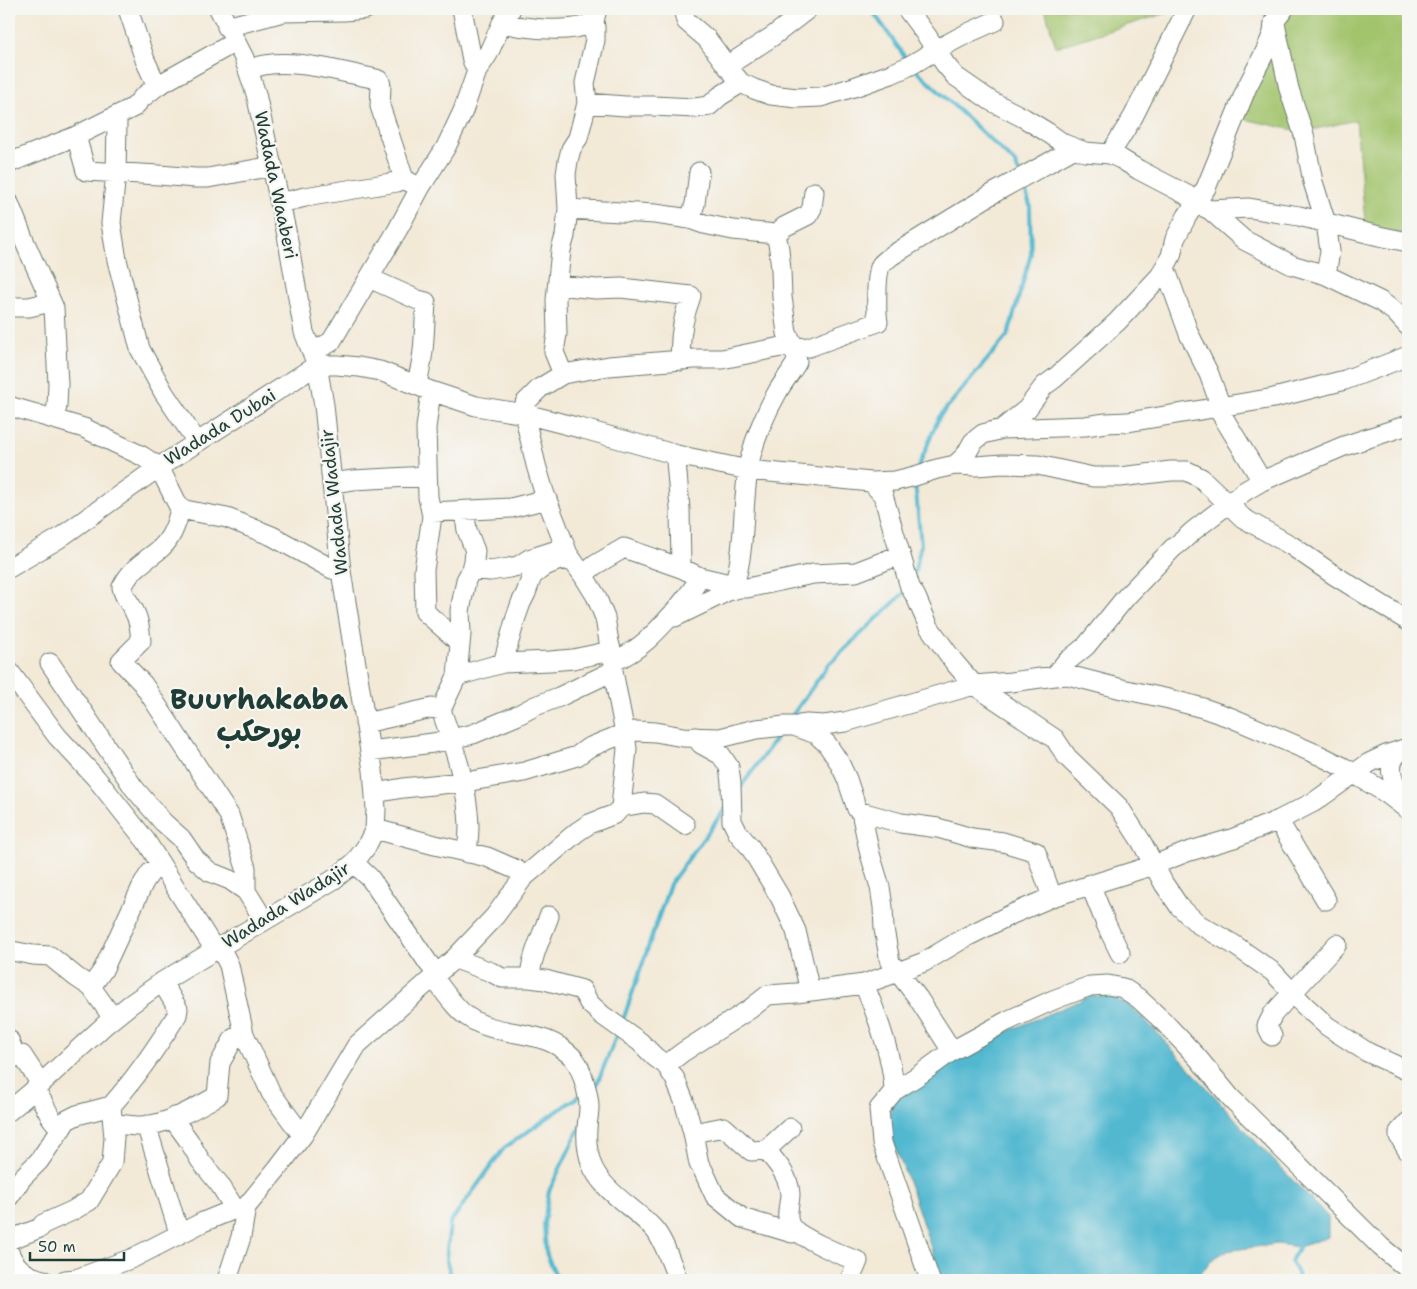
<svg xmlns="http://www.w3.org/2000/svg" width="1417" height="1289" font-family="'Shantell Sans','Playpen Sans Arabic',sans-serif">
<rect width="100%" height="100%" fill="#f6f6f2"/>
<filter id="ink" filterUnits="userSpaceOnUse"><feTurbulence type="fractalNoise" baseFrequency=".02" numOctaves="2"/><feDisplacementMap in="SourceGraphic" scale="10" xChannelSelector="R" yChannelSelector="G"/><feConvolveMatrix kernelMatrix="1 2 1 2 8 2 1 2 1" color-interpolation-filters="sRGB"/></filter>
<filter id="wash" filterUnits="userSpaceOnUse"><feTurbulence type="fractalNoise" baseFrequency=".0096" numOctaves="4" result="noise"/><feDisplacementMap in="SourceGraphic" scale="20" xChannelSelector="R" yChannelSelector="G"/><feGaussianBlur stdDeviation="1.12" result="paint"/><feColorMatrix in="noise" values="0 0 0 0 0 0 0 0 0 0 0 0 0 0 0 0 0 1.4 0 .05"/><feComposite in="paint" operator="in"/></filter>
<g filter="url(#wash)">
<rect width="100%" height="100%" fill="#f3e9d7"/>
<path fill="#a3c46d" stroke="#618050" d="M 1045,9 L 1175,9 L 1173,11 L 1056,47 Z
M 1255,9 L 1408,9 L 1408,233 L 1366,233 L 1356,120 L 1303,132 L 1231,116 L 1270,18 Z"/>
<path fill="#51b8d0" stroke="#387a82" d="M 1091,996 L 1111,997 L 1130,1006 L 1151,1026 L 1258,1144 L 1328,1217 L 1328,1237 L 1299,1247 L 1277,1244 L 1226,1251 L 1210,1261 L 1201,1274 L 1201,1280 L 942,1280 L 911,1189 L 894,1144 L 888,1119 L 893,1101 L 967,1054 L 1015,1028 Z"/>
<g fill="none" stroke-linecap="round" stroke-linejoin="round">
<path stroke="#51b8d0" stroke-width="4" d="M 871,9 L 907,60
M 915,69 L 1015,163 L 1019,173
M 918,468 L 939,417 L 1008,335 L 1031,254 L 1030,205 L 1023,184
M 914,574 L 921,545 L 915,482
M 789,720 L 829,664 L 906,591
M 738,791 L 779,734
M 622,1023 L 670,884 L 725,809
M 594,1091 L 618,1032
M 1299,1247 L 1291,1261 L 1300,1280
M 452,1280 L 446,1259 L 450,1223 L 504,1148 L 582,1094
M 558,1280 L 546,1253 L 544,1224 L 549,1191 L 580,1127"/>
</g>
</g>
<g filter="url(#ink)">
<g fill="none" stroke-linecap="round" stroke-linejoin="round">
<g stroke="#69796d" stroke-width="21">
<path id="minor" d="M 128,9 L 145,60 L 157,86
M 462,9 L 472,60 L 477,71
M 683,9 L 686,21 L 707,39 L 727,66 L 741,83 L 754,89 L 771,95 L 797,98 L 821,97 L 854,87 L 891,74 L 911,65 L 936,50 L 966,34 L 995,21
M 907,9 L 927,36 L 945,64 L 955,76 L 991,101 L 1024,118 L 1047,132 L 1064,144 L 1085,152 L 1110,154 L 1121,159 L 1139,170 L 1187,195 L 1195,203 L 1210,210 L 1244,240 L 1292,265 L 1326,275 L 1380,301 L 1395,312 L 1408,326
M 502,23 C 524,28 575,35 594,21
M 1275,24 L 1289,89 L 1304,135 L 1313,182 L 1326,223 L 1330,251 L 1326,275
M 227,27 L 283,12 L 344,11 L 366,9
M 727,66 L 773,36 L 808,9
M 249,70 C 282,54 341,72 376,79 L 380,81 L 381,86 L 380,106 L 404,179 L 420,188
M 587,103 L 625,106 L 653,106 L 695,108 L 709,106 L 720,96 L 741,83
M 114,117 L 117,123 L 116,173 L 111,223 L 117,260 L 140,349 L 164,393 L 197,442
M 76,136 L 86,171 L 159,175 L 195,178 L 208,178 L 273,166
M 1110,154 L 1133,117 L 1187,9
M 9,163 L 76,136 L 134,107 L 142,98 L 157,86 L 235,42
M 9,203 L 23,238 L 54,308 L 58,384 L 57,406 L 54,419
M 281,203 L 305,197 L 397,182 L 404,179
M 568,209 L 655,214 L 690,219 L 704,224 L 733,230 L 776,234 L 779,249 L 781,270 L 782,297 L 787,333 L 795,348 L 797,362 C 791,372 784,381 778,391 C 766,412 756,435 750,459 C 741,500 747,544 734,585
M 1210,210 L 1249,208 L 1267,211 L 1299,216 L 1379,236 L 1408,242
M 690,219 L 695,204 L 699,172
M 776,234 L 784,227 L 808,215 L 812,208 L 814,192
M 1163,270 L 1167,273 L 1189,334 L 1209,374 L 1221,407
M 369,278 L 418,300 L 426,302 C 424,331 425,357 416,385
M 558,285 L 596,289 L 621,288 L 691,296 C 683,317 679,339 681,361
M 9,307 L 29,307 L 51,302
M 312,352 L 331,342 L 398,229 L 420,188 L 446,147 L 463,111 L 477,71 L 488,54 L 502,23 L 511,9
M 317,365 L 337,365 L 359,367 L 380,371 L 431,391 L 476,406 L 525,414 L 580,428 L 677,455 L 748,470 L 871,482 L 883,495 L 910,587 L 916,597 L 929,627 L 954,662 L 974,685 L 1055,739 L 1067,757 L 1119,807 L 1141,841 L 1164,884 L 1179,906 L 1198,924 L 1233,944 L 1273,972 L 1304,1005 L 1327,1026 L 1367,1052 L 1408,1071
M 563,374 L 554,352 L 557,334 L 556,300 L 561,250 L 565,236 L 568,209 L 566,174 L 568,161 L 571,149 L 578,138 L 587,103 L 585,83 L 595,40 L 595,27 L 594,21 L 597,9
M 431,391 L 426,428 L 428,497 L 432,516 L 424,570 L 425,612 L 460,643
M 9,406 L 84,428 L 142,456 L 159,467 L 317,365
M 1219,408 L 1220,412 L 1262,481
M 1002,429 L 1027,409 L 1044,386 L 1055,378 L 1117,322 L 1160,276 L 1171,256 L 1175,239 L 1187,216 L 1206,188 L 1247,87 L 1266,50 L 1273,33 L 1274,22 L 1284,9
M 677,455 L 676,461 L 680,509 L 681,568
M 955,465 L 965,456 L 973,442 L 983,434 L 1002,429 L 1085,426 L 1106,423 L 1128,422 L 1274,398 L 1345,380 L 1408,356
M 871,482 L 895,481 L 915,476 L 937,469 L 955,465 L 976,466 L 1003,464 L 1038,465 L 1093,477 L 1120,477 L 1171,471 L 1187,471 L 1201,478 L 1243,518 L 1292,546 L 1334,575 L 1408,621
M 332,483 L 353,480 L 427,476
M 180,509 C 177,523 172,538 161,548 C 145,562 132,567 122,587 C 124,598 129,601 133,609 C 139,619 140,630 141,641 L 121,661 L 143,684 L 229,815 L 246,868 L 246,891
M 464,511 L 467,530 L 475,551 L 474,561 L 472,569 L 466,580 L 460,611 L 461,634 L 457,676 L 441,710 C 454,746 468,788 469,826 C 469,835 468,844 467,853
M 431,512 L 511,508 L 547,499
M 9,568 L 58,539 L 159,467 L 180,509 L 227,518 L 272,536 L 332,569 L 341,571
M 472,569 L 490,571 L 509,568 L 518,566 L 529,559 L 557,550
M 583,575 L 595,565 L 624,548 L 681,568 L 700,577 L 734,585 L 739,588 L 747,588 L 813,574 L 856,572 L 900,555
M 675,617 L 728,591 L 739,588
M 614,661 C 641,650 658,630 677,609 C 685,599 694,589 700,577
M 50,663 L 134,788 L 163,822 L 181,838 L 196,860 L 210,872 L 230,880 L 246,891 L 264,920
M 503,663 L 516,617 L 521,603 L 526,593 L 532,576 L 545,566 L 562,559 L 573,562
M 9,671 L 57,736 L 96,778 L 146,841 L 215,950
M 457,676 L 503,663 L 550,661 L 573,659 L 611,651
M 1055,676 L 1065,663 L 1086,646 L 1126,597 L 1173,548 L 1182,541 L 1193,531 L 1245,491 L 1262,481 L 1311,460 L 1344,446 L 1408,425
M 365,723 L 432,708 L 441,710
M 800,725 L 807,724 L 824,725 L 845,722 L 974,685 L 1011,682 L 1055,676 L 1068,675 L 1122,689 L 1169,699 L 1203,708 L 1232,718 L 1321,756 L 1343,767 L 1386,793 L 1408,810
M 696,737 L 701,744 L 721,755 L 729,767 L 731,783 L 732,821 L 738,833 L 750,847 L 780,897 L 796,931 L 810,991
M 370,751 L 433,743 L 473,734 L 516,716 L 535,706 L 559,697 L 613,671
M 375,793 L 403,788 L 471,781 L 524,772 L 577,756 L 588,748 L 605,741 L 625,733 L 636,731 L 655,732 L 683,737 L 720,738 L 756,729 L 785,726 L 794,726 L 816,734 L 827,744 L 839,762 L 847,779 L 857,809 L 861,812 L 901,823 L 938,828 L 972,838 L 1003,842 L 1036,852 L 1052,897
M 1406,805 C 1395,788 1379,759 1407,748
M 621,807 L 644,803 L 655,804 L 685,825
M 861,812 L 870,854 L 880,887 L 883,907 L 884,929 L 890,962 L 918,998 L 952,1051
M 1279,820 L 1284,830 L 1326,900
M 375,829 L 435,845 L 487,857 L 517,870 L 523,878
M 354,863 L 370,878 L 429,964 L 437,973
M 1090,884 L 1106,924 L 1120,953
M 220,947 L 229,965 L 244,1034 L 271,1093 L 296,1127 L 303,1135
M 12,951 L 33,955 L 50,956 L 76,977 L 91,987 L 113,1018
M 456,957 L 461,961 L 491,972 L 502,978 L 530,978 L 545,980 L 582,990 L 589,1003 L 602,1015 L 640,1042 L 655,1057 L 666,1065 L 675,1079 L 684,1101 L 693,1133 L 699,1164 L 703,1170 L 715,1196 L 742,1218 L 792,1233 L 796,1231
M 433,977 C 442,988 456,1010 468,1017 C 496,1037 538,1029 564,1050 C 568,1053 572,1056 575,1060 C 582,1069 589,1096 589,1107 C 589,1115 587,1122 587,1130 C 586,1141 588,1153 591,1163 C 601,1191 635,1208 654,1229 C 664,1240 672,1266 678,1280
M 530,978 C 531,957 542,936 549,916
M 864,984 C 877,1015 893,1058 894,1091
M 91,987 L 103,970 L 144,882 L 151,872 L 161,865
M 1272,1036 L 1267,1026 L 1273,1014 L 1337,944
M 9,1040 L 16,1057 L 22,1055 L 41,1084
M 666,1065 L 683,1052 L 750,1009 L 768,995 L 796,993 L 864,984 L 898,972 L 924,962 L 966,937 L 1010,915 L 1052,897 L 1154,865 L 1187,852 L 1234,838 L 1279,820 L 1314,802 L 1369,763 L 1386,755 L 1404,749
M 34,1090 C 46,1101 47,1120 62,1128
M 9,1111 L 34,1090 L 106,1024 L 131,1004 L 162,982 L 220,947 L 333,880 L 354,863 L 366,847 L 375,829 L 376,809 L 373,770 L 341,571 L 324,405 L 317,365 L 304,332 L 287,235 L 256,94 L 244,58 L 219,9
M 174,1117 L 176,1123 L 189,1141 L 200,1160 L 220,1185 L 235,1209
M 1408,1122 L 1399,1132 L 1399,1136 L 1408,1151
M 113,1124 C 122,1124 131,1126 140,1126 C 165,1126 196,1108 217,1096 L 220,1063 L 234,1038 L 244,1034
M 147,1125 L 148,1131 L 179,1233
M 693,1133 L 724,1127 L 751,1151 L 766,1150 L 790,1128
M 766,1150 C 777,1163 789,1176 790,1194 C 790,1203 785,1216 790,1225 C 796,1236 845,1257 858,1261 L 850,1280
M 9,1197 L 22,1178 L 39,1161 L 67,1120 L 77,1115 L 111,1106
M 9,1240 L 40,1228 L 43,1224 L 72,1211 L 89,1201 L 112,1163 L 114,1137 L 111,1106 C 136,1078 157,1047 177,1015 L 178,1009 L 162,982
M 9,1252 C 15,1268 27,1277 44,1280
M 65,1280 L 76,1279 L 133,1258 L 203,1222 L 235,1209 L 246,1207
M 227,1280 L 241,1237 L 246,1207 L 277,1169 L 303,1135 L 357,1045 L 456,957 L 495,916 L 523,878 L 577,832 L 589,824 L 615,814 L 621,807 L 627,749 L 625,733 L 613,671 L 614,661 L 609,642 L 605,618 L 596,596 L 583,575 L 568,554 L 544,492 L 536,465 L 526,422 L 525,403 L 540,388 L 563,374 L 609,366 L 694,359 L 722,359 L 781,347 L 795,348 L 809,347 L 878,322 C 876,311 876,273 881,265 C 883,262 888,259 891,256 L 992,194 L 1075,148
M 930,1280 L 882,1143 L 879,1109 L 894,1091 L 919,1075 L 952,1051 L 1007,1021 L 1053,1000 L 1090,986 L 1108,985 L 1123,988 L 1138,998 L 1163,1021 L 1197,1057 L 1231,1098 L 1381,1247 L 1408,1269"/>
</g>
<use href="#minor" stroke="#fff" stroke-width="19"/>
</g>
</g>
<g text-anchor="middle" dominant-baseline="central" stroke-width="4.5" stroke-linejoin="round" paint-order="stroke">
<g font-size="18" fill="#1f3d34" stroke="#f6f6f2">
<text transform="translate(276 185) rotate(78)">Wadada Waaberi</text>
<text transform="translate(220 427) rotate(-32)">Wadada Dubai</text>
<text transform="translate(334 502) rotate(-96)">Wadada Wadajir</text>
<text transform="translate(286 905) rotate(-32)">Wadada Wadajir</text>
</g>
<g font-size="28" font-weight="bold" fill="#1f3d34" stroke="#f6f6f2">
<text x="259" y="699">Buurhakaba<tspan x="259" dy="32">بورحكب</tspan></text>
</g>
</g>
<rect width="1417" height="1289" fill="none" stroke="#f6f6f2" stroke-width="30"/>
<path d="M30 1252v8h94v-8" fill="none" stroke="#1f3d34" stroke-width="2.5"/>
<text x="38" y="1252" font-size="15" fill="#1f3d34" stroke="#f6f6f2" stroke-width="4" paint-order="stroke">50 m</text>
</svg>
